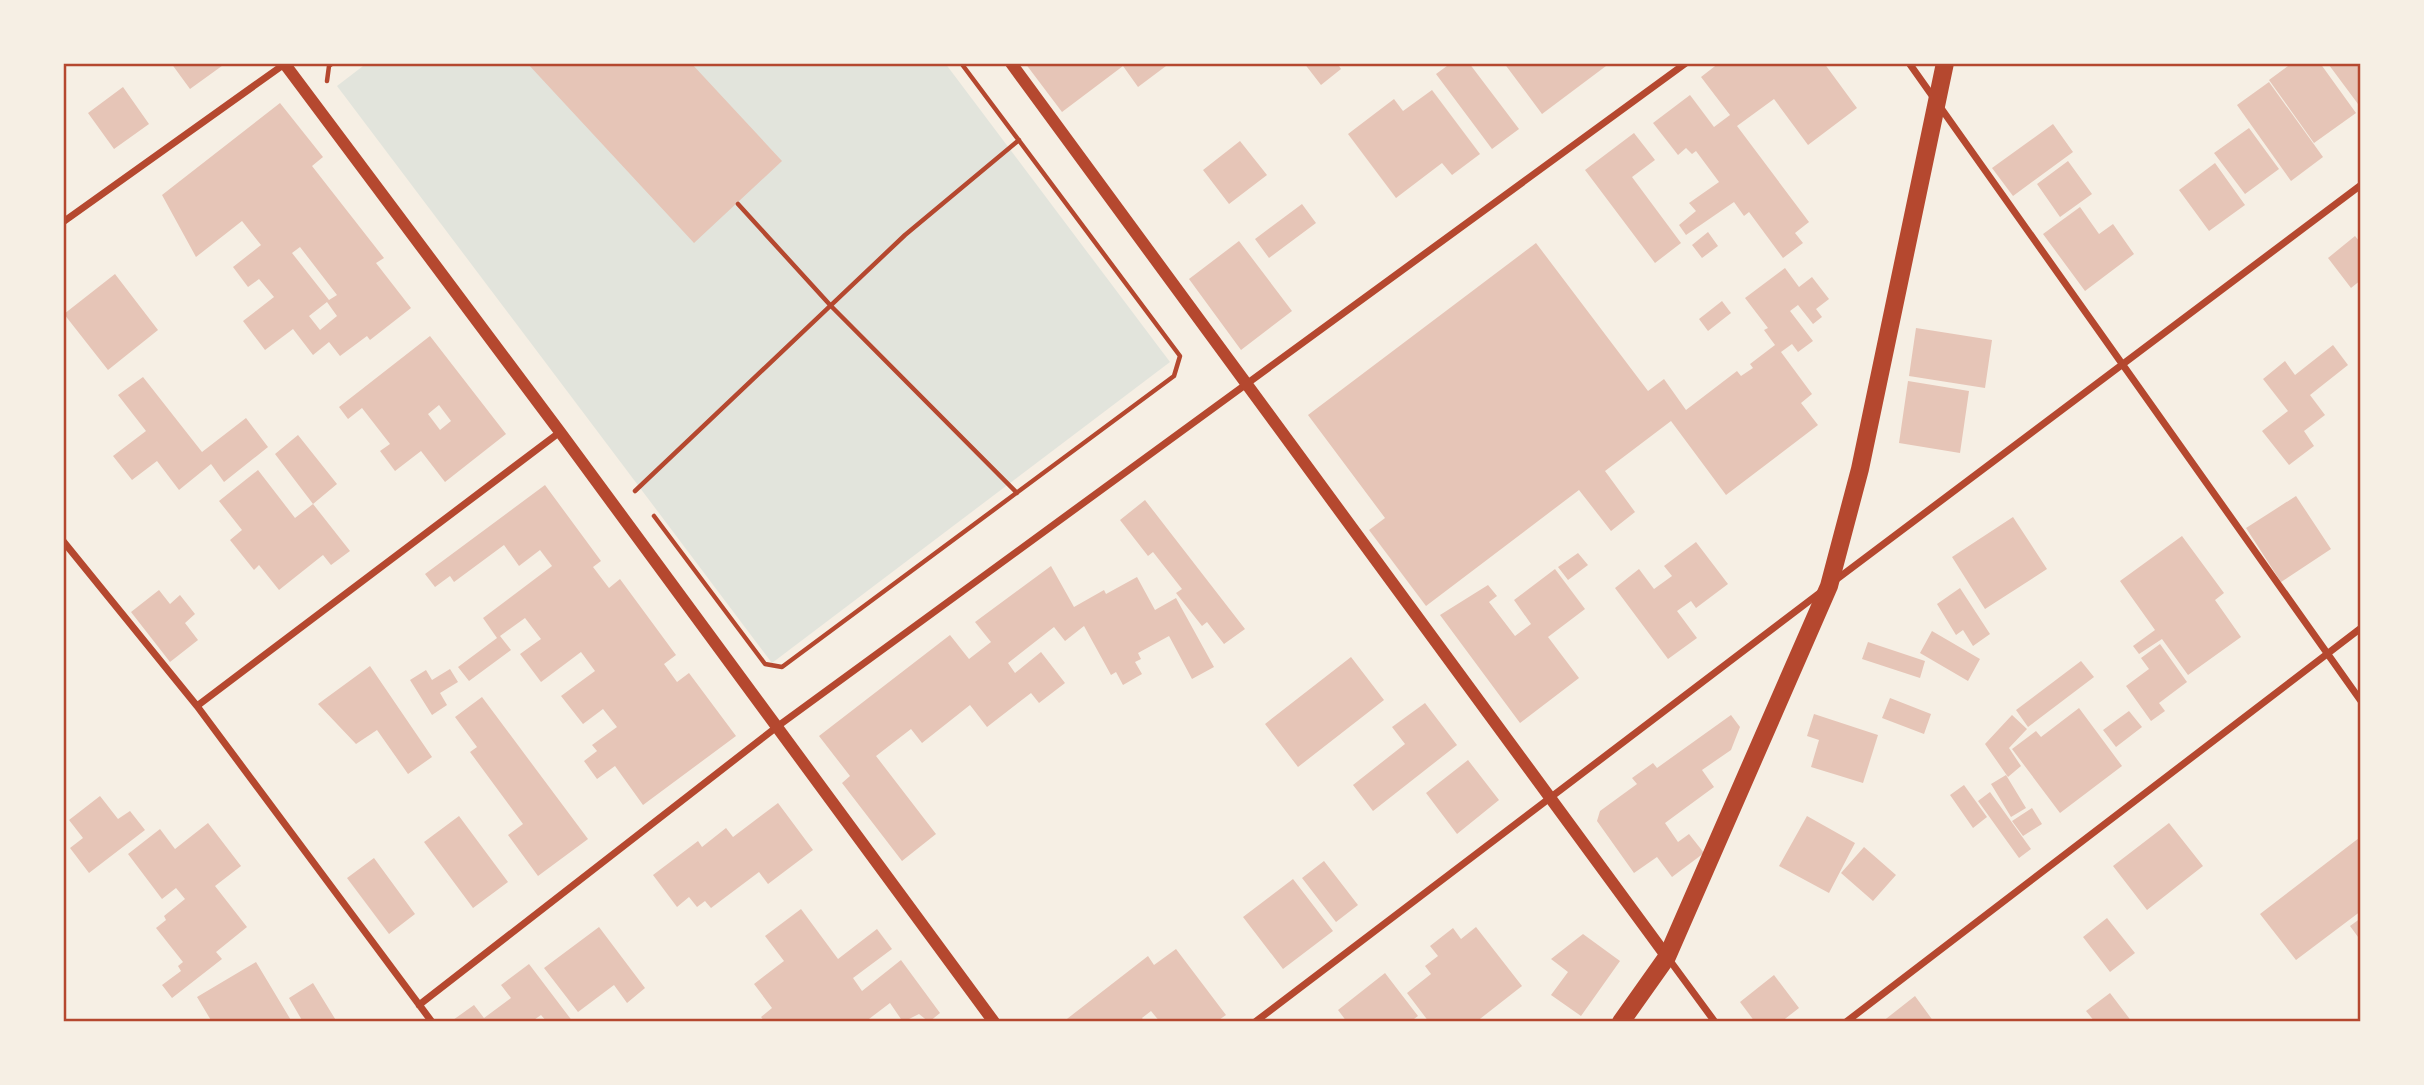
<svg xmlns="http://www.w3.org/2000/svg" width="2424" height="1085" font-family="Figtree,sans-serif">
<rect width="100%" height="100%" fill="#f6efe4"/>
<path fill="#e2e4dc" d="M 367,63 L 945,63 L 1170,362 L 772,663 L 337,86 Z"/>
<path fill="#e6c5b7" fill-rule="evenodd" d="M 171,63 L 226,63 L 190,89 Z
M 527,63 L 691,63 L 782,161 L 694,243 Z
M 1025,63 L 1121,63 L 1123,66 L 1062,112 Z
M 1127,63 L 1170,63 L 1138,87 L 1123,66 Z
M 1304,63 L 1337,63 L 1341,69 L 1321,85 Z
M 1451,63 L 1469,63 L 1519,129 L 1492,149 L 1436,74 Z
M 1504,63 L 1610,63 L 1542,114 Z
M 1719,63 L 1824,63 L 1857,108 L 1808,145 L 1774,99 L 1737,126 L 1809,222 L 1795,233 L 1803,243 L 1783,258 L 1749,212 L 1744,216 L 1734,202 L 1686,235 L 1679,225 L 1696,211 L 1689,203 L 1719,182 L 1696,151 L 1692,154 L 1686,148 L 1678,155 L 1653,123 L 1690,95 L 1714,127 L 1730,115 L 1701,77 Z
M 2292,63 L 2320,63 L 2356,113 L 2314,143 L 2269,80 Z
M 2332,63 L 2361,63 L 2361,108 L 2329,65 Z
M 2269,82 L 2323,157 L 2291,181 L 2237,105 Z
M 123,87 L 149,124 L 114,149 L 88,113 Z
M 1432,90 L 1480,154 L 1452,175 L 1442,163 L 1396,198 L 1348,134 L 1394,99 L 1403,111 Z
M 280,103 L 323,157 L 312,166 L 384,258 L 376,263 L 411,308 L 370,340 L 367,336 L 340,356 L 329,342 L 313,355 L 293,329 L 265,350 L 243,321 L 274,297 L 259,279 L 248,287 L 233,267 L 261,245 L 242,221 L 196,257 L 162,195 ZM 300,247 L 337,295 L 329,300 L 292,253 ZM 327,302 L 337,316 L 320,330 L 309,316 Z
M 2053,124 L 2073,152 L 2013,196 L 1992,168 Z
M 2249,128 L 2279,169 L 2245,194 L 2214,153 Z
M 1634,133 L 1655,160 L 1632,177 L 1681,243 L 1655,263 L 1585,170 Z
M 1240,141 L 1267,175 L 1229,204 L 1203,170 Z
M 2068,161 L 2092,194 L 2060,217 L 2037,184 Z
M 2215,163 L 2245,205 L 2209,231 L 2179,190 Z
M 1302,204 L 1316,223 L 1269,258 L 1255,239 Z
M 2080,207 L 2099,234 L 2113,224 L 2134,254 L 2085,291 L 2043,234 Z
M 1708,232 L 1718,246 L 1702,258 L 1692,245 Z
M 2355,236 L 2361,243 L 2361,280 L 2351,288 L 2328,258 Z
M 1239,241 L 1292,311 L 1241,350 L 1189,279 Z
M 1536,243 L 1648,391 L 1664,379 L 1686,410 L 1737,371 L 1741,376 L 1753,368 L 1750,364 L 1775,345 L 1764,330 L 1768,328 L 1745,298 L 1785,268 L 1799,287 L 1812,277 L 1829,299 L 1816,309 L 1822,317 L 1813,324 L 1798,305 L 1790,311 L 1813,341 L 1798,352 L 1792,344 L 1781,352 L 1812,394 L 1801,403 L 1818,425 L 1726,495 L 1671,421 L 1605,471 L 1635,512 L 1611,531 L 1579,490 L 1426,606 L 1369,530 L 1385,518 L 1308,415 Z
M 115,274 L 158,330 L 108,370 L 64,314 Z
M 1722,301 L 1731,313 L 1708,331 L 1699,319 Z
M 1916,328 L 1992,340 L 1985,388 L 1909,376 Z
M 430,336 L 506,434 L 445,482 L 421,451 L 395,471 L 380,451 L 390,444 L 362,408 L 348,419 L 339,407 ZM 439,405 L 451,421 L 440,430 L 428,414 Z
M 2333,345 L 2348,365 L 2310,395 L 2325,415 L 2304,431 L 2314,446 L 2289,465 L 2262,431 L 2288,411 L 2263,379 L 2285,361 L 2295,375 Z
M 143,377 L 202,452 L 246,418 L 268,447 L 224,482 L 211,464 L 179,490 L 157,461 L 132,480 L 113,456 L 146,431 L 118,395 Z
M 1908,381 L 1969,391 L 1960,453 L 1899,443 Z
M 298,435 L 337,484 L 313,504 L 275,454 Z
M 258,470 L 295,518 L 313,504 L 350,551 L 331,565 L 323,555 L 279,590 L 259,565 L 254,570 L 230,540 L 242,530 L 219,501 Z
M 545,485 L 601,561 L 593,567 L 609,588 L 620,579 L 676,655 L 664,664 L 677,682 L 689,673 L 736,736 L 643,805 L 615,766 L 597,779 L 584,761 L 597,751 L 592,745 L 617,727 L 603,709 L 583,724 L 561,696 L 595,671 L 581,652 L 541,682 L 520,654 L 541,639 L 525,618 L 500,636 L 511,650 L 469,681 L 458,667 L 497,638 L 483,618 L 552,566 L 540,550 L 519,566 L 504,545 L 454,582 L 450,576 L 435,587 L 425,574 Z
M 2296,496 L 2331,549 L 2281,582 L 2246,528 Z
M 1145,500 L 1245,629 L 1224,644 L 1207,622 L 1202,626 L 1176,593 L 1182,589 L 1153,552 L 1148,556 L 1120,520 Z
M 2013,517 L 2047,569 L 1985,609 L 1952,557 Z
M 2182,536 L 2224,593 L 2215,600 L 2241,637 L 2188,675 L 2162,639 L 2139,654 L 2133,646 L 2155,630 L 2120,581 Z
M 1696,542 L 1728,584 L 1696,608 L 1691,601 L 1677,611 L 1697,638 L 1668,659 L 1615,588 L 1639,569 L 1654,589 L 1672,576 L 1664,566 Z
M 1578,553 L 1588,565 L 1568,580 L 1558,567 Z
M 1051,566 L 1074,607 L 1104,590 L 1106,594 L 1137,577 L 1155,610 L 1176,598 L 1214,667 L 1192,679 L 1169,636 L 1138,653 L 1141,659 L 1135,662 L 1142,674 L 1123,685 L 1116,672 L 1111,675 L 1084,626 L 1065,641 L 1054,627 L 1008,663 L 1015,673 L 1041,652 L 1065,683 L 1039,703 L 1031,693 L 987,727 L 970,705 L 922,743 L 911,729 L 876,756 L 936,834 L 902,861 L 842,783 L 850,776 L 819,736 L 950,635 L 969,659 L 991,642 L 975,622 Z
M 1555,569 L 1585,609 L 1548,637 L 1579,678 L 1520,723 L 1440,615 L 1488,585 L 1497,596 L 1489,602 L 1515,636 L 1531,624 L 1514,600 Z
M 1960,588 L 1990,634 L 1973,646 L 1963,630 L 1956,635 L 1937,604 Z
M 159,590 L 170,604 L 180,595 L 195,614 L 185,623 L 198,640 L 170,662 L 131,612 Z
M 1932,631 L 1980,659 L 1968,681 L 1920,653 Z
M 1868,642 L 1925,661 L 1920,678 L 1862,659 Z
M 2160,644 L 2187,682 L 2159,703 L 2165,711 L 2151,721 L 2126,686 L 2149,669 L 2141,658 Z
M 1351,657 L 1384,700 L 1298,767 L 1265,724 Z
M 2081,661 L 2094,677 L 2028,727 L 2016,710 Z
M 370,666 L 432,757 L 408,774 L 377,730 L 356,744 L 318,704 Z
M 450,669 L 458,682 L 440,693 L 447,705 L 432,715 L 410,680 L 426,670 L 432,680 Z
M 482,697 L 588,839 L 538,876 L 508,835 L 523,824 L 470,752 L 477,747 L 455,717 Z
M 1890,698 L 1931,714 L 1924,734 L 1882,718 Z
M 1425,703 L 1457,745 L 1373,811 L 1353,785 L 1405,744 L 1392,727 Z
M 2079,708 L 2122,766 L 2060,813 L 2012,749 L 2036,731 L 2041,737 Z
M 2129,711 L 2142,727 L 2116,747 L 2103,730 Z
M 1814,714 L 1878,735 L 1863,783 L 1811,767 L 1819,740 L 1807,736 Z
M 1731,715 L 1740,727 L 1731,750 L 1702,770 L 1714,787 L 1665,823 L 1678,842 L 1689,834 L 1704,853 L 1672,877 L 1657,857 L 1634,873 L 1597,821 L 1600,811 L 1637,784 L 1632,778 L 1653,763 L 1657,768 Z
M 2012,715 L 2027,729 L 2009,748 L 2021,766 L 2008,777 L 1985,744 Z
M 1468,760 L 1499,800 L 1457,834 L 1426,793 Z
M 2006,775 L 2026,808 L 2011,817 L 1991,784 Z
M 1964,785 L 1987,817 L 1973,828 L 1950,795 Z
M 1990,792 L 2031,849 L 2019,858 L 1978,801 Z
M 100,796 L 118,819 L 130,811 L 145,830 L 89,873 L 70,848 L 83,838 L 69,820 Z
M 778,803 L 813,850 L 768,884 L 759,872 L 711,908 L 705,901 L 697,907 L 689,897 L 677,907 L 653,875 L 698,841 L 702,847 L 726,828 L 733,837 Z
M 2032,808 L 2042,824 L 2023,836 L 2012,821 Z
M 459,816 L 508,882 L 473,908 L 424,842 Z
M 1807,816 L 1855,843 L 1829,893 L 1779,866 Z
M 208,823 L 241,866 L 215,886 L 247,927 L 216,952 L 222,959 L 172,998 L 162,985 L 181,971 L 178,966 L 183,962 L 156,928 L 166,920 L 164,916 L 185,899 L 176,888 L 162,899 L 128,854 L 160,829 L 175,849 Z
M 2169,823 L 2203,866 L 2147,910 L 2113,866 Z
M 2359,838 L 2361,911 L 2296,960 L 2260,914 Z
M 1864,847 L 1896,875 L 1873,901 L 1841,873 Z
M 374,858 L 415,914 L 389,934 L 347,878 Z
M 1324,861 L 1358,905 L 1336,922 L 1302,878 Z
M 1293,879 L 1333,931 L 1283,969 L 1243,917 Z
M 801,909 L 838,959 L 877,929 L 892,949 L 853,978 L 862,991 L 901,960 L 940,1013 L 929,1022 L 919,1014 L 903,1022 L 890,1003 L 865,1022 L 765,1022 L 761,1017 L 772,1008 L 754,984 L 784,961 L 765,936 Z
M 2107,918 L 2135,953 L 2110,972 L 2083,937 Z
M 2361,918 L 2361,941 L 2350,926 Z
M 599,927 L 645,988 L 627,1003 L 614,985 L 578,1012 L 544,968 Z
M 1476,927 L 1522,986 L 1476,1022 L 1429,1022 L 1407,993 L 1431,974 L 1425,966 L 1438,956 L 1430,946 L 1453,928 L 1461,939 Z
M 1583,934 L 1620,961 L 1581,1016 L 1551,995 L 1568,972 L 1551,959 Z
M 1176,949 L 1226,1015 L 1216,1022 L 1160,1022 L 1151,1011 L 1142,1018 L 1145,1022 L 1063,1022 L 1148,956 L 1154,965 Z
M 256,962 L 292,1022 L 212,1022 L 197,997 Z
M 529,964 L 573,1022 L 547,1022 L 541,1015 L 531,1022 L 453,1020 L 474,1005 L 484,1018 L 511,998 L 501,985 Z
M 1385,973 L 1418,1016 L 1410,1022 L 1347,1022 L 1338,1010 Z
M 1774,975 L 1799,1008 L 1781,1022 L 1755,1022 L 1740,1002 Z
M 313,983 L 337,1022 L 303,1022 L 289,998 Z
M 2110,993 L 2132,1022 L 2095,1022 L 2086,1011 Z
M 1915,996 L 1934,1022 L 1882,1022 Z"/>
<g fill="none" stroke-linecap="round" stroke-linejoin="round">
<path stroke="#b5482f" stroke-width="4.5" d="M 327,81 L 329,66 L 333,63
M 738,204 L 831,306 L 1017,493
M 635,491 L 905,235 L 1019,140
M 654,516 L 765,664 L 782,667 L 1174,376 L 1180,356 L 961,63"/>
<path stroke="#b5482f" stroke-width="7" d="M 1909,63 L 2361,701
M 63,222 L 286,63
M 63,541 L 197,706 L 432,1022
M 1833,582 L 2361,185
M 197,706 L 560,432
M 1668,958 L 1715,1022
M 419,1005 L 778,726 L 1686,63
M 1255,1022 L 1821,592
M 1846,1022 L 2361,628"/>
<path stroke="#b5482f" stroke-width="12" d="M 284,63 L 560,432 L 994,1022
M 1011,63 L 1667,957"/>
<path stroke="#b5482f" stroke-width="18" d="M 1621,1022 L 1667,957 L 1829,586 L 1860,469 L 1945,63"/>
</g>
<rect width="2424" height="1085" fill="none" stroke="#f6efe4" stroke-width="130"/>
<rect x="65" y="65" width="2294" height="955" fill="none" stroke="#b5482f" stroke-width="2.5"/>
</svg>
